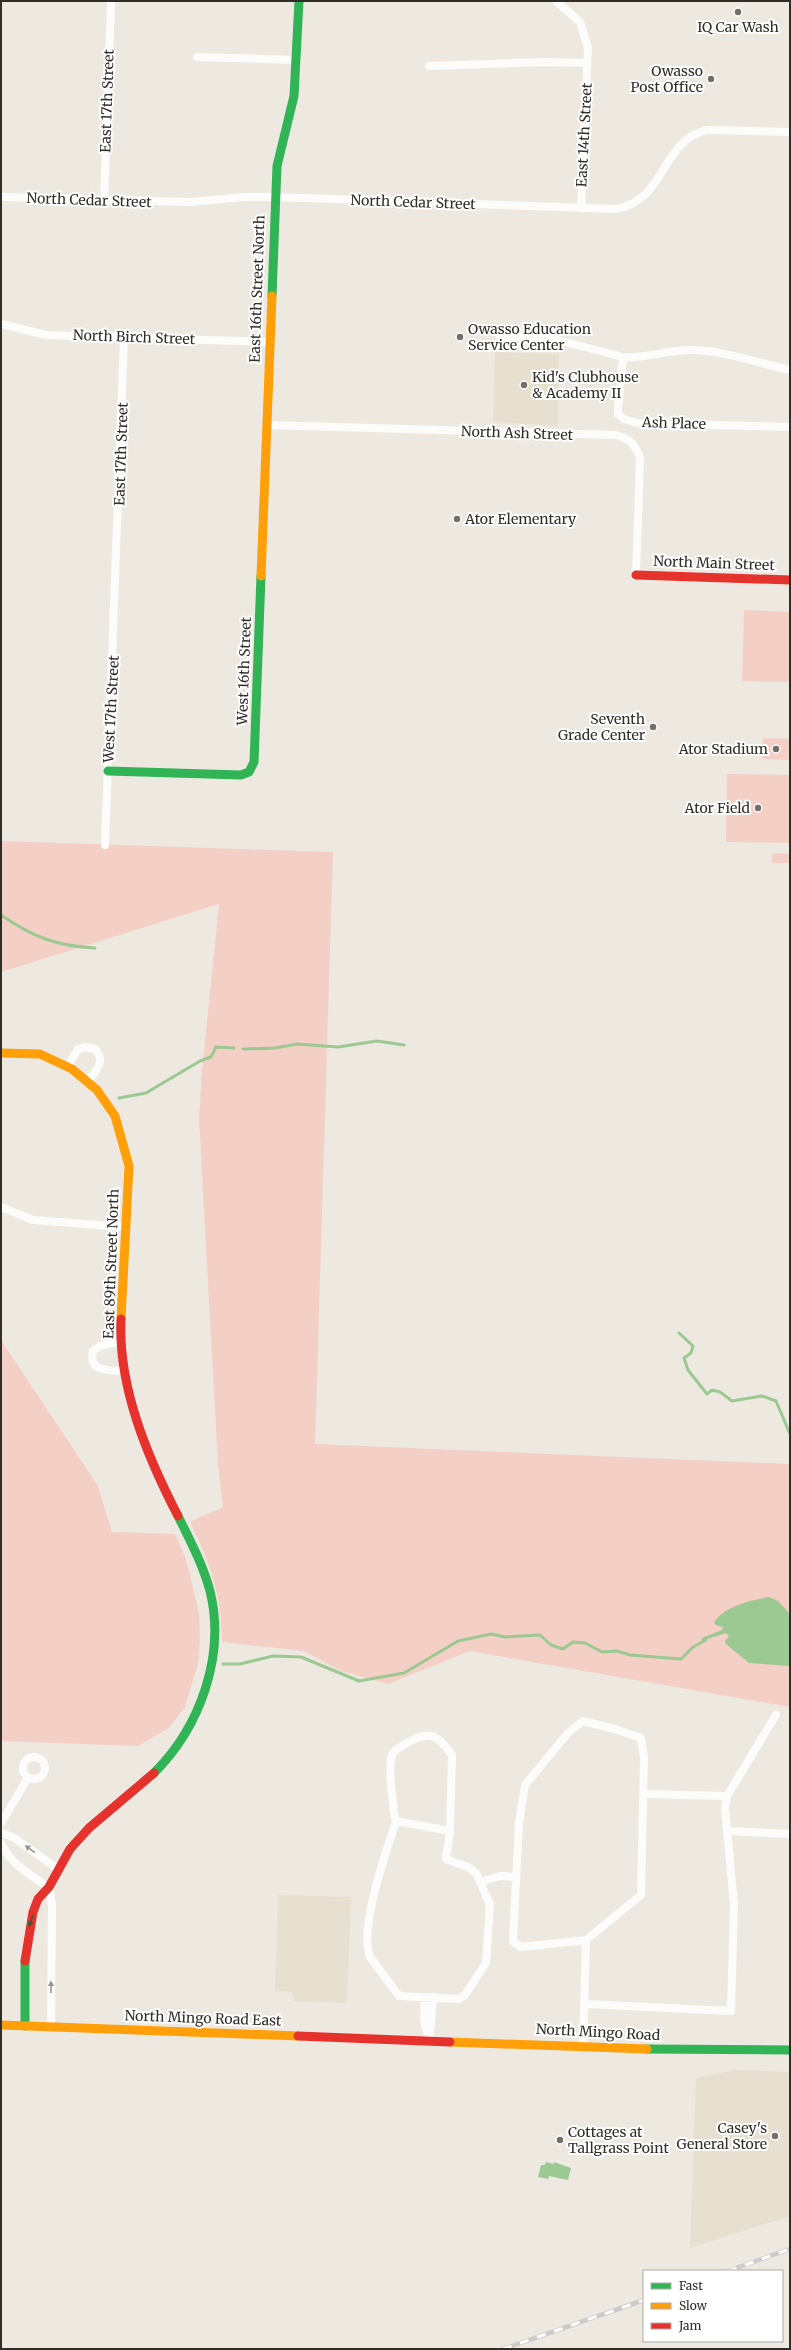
<svg xmlns="http://www.w3.org/2000/svg" width="791" height="2350" font-family="Merriweather,serif">
<rect width="100%" height="100%" fill="#ede9e1"/>
<path fill="#e7dfd0" d="M 495,352 L 559,354 L 558,426 L 493,422 Z
M 278,1895 L 351,1897 L 347,2003 L 294,2001 L 292,1992 L 275,1991 Z
M 734,2070 L 790,2072 L 790,2216 L 690,2248 L 696,2078 Z"/>
<path fill="#f4cfc6" d="M 744,610 L 790,612 L 790,682 L 742,681 Z
M 763,738 L 790,739 L 790,760 L 762,759 Z
M 727,774 L 790,775 L 790,843 L 726,842 Z
M 1,841 L 333,852 L 315,1444 L 790,1464 L 790,1707 L 470,1651 L 388,1684 L 341,1671 L 304,1651 L 222,1642 C 222,1596 210,1563 190,1522 L 223,1507 L 218,1465 L 199,1119 L 202,1071 L 219,904 L 1,972 Z
M 772,853 L 790,854 L 790,863 L 772,863 Z
M 1,1340 L 98,1486 L 112,1532 L 175,1534 L 186,1559 L 199,1613 L 200,1640 L 198,1664 L 185,1707 L 169,1728 L 138,1746 L 1,1741 Z"/>
<path fill="#9cc891" d="M 769,1597 L 778,1601 L 790,1614 L 790,1666 L 749,1663 L 726,1644 L 725,1641 L 729,1636 L 726,1633 L 701,1641 L 702,1638 L 722,1630 L 723,1627 L 716,1625 L 714,1622 C 725,1606 751,1600 769,1597 Z
M 546,2162 L 554,2164 L 554,2162 L 571,2168 L 568,2180 L 549,2176 L 548,2179 L 538,2177 L 541,2165 L 545,2165 Z"/>
<g fill="none" stroke-linecap="round" stroke-linejoin="round">
<path stroke="#9cc891" stroke-width="3" d="M 1,915 C 33,937 56,946 95,948
M 243,1049 L 275,1048 L 297,1044 L 338,1047 L 377,1041 L 404,1045
M 119,1098 L 146,1093 L 200,1061 L 211,1057 L 216,1047 L 234,1048
M 679,1333 L 693,1346 L 691,1353 L 684,1358 L 688,1370 L 707,1394 L 712,1390 L 720,1392 L 732,1401 L 762,1396 L 776,1401 L 790,1434
M 223,1664 L 240,1664 L 273,1656 L 301,1657 L 359,1681 L 404,1673 L 458,1641 L 491,1634 L 505,1637 L 540,1635 L 551,1645 L 563,1649 L 573,1642 L 585,1643 L 602,1652 L 617,1651 L 630,1655 L 681,1659 L 693,1647 L 706,1640"/>
<path stroke="#fcfcfa" stroke-width="8" d="M 556,1 L 580,22 L 588,48 L 581,208
M 197,57 L 297,60
M 429,66 L 544,62 L 587,63
M 1,197 L 190,202 L 244,197 L 275,197 L 616,209 C 667,200 661,140 707,130 L 790,132
M 104,201 L 111,1
M 1,324 L 46,335 L 269,342
M 500,336 L 550,338 L 623,357 C 647,359 669,349 693,350 C 726,351 758,363 790,370
M 623,357 L 618,407 L 618,414 L 624,419 L 637,423 L 790,427
M 266,425 L 616,435 C 631,439 636,445 640,459 L 636,575
M 105,845 L 124,337
M 68,1066 L 78,1049 L 86,1047 L 95,1049 C 106,1061 97,1070 89,1080
M 1,1207 L 33,1220 L 126,1227
M 121,1341 L 100,1346 L 93,1351 C 88,1373 110,1370 126,1371
M 583,1721 L 615,1729 L 641,1738 L 644,1759 L 641,1895 L 586,1940 L 521,1947 L 513,1941 L 519,1823 L 525,1785 L 567,1734 Z
M23 1768a11 11 0 1 1 22 0a11 11 0 1 1-22 0Z
M 643,1794 L 727,1796
M 396,1821 L 450,1831 L 446,1859 L 468,1867 L 476,1873 L 490,1904 L 486,1963 L 465,1995 L 459,1999 L 399,1996 L 370,1957 C 359,1925 386,1854 396,1821 L 394,1814 C 393,1801 388,1769 391,1758 C 393,1750 400,1747 407,1743 C 431,1730 436,1734 452,1755 L 450,1831
M 1,1823 L 28,1778
M 727,1831 L 790,1834
M 1,1833 L 13,1837 L 58,1869
M 1,1843 C 10,1864 31,1875 49,1888 L 52,1905 L 51,2026
M 480,1882 L 500,1876 L 516,1877
M 425,1997 L 424,2020 L 429,2040
M 585,2004 L 731,2011 L 734,1904 L 725,1809 L 727,1796 L 776,1715
M 430,2035 L 433,1997
M 583,2046 L 586,1940"/>
<path stroke="#30b455" stroke-width="9" d="M 272,296 L 277,166 L 294,96 L 299,1
M 108,771 L 241,775 L 249,772 L 254,762 L 261,576
M 154,1773 C 200,1727 226,1656 210,1591 C 203,1565 190,1540 178,1516
M 25,2026 L 25,1961
M 647,2049 L 790,2050"/>
<path stroke="#ff9f0a" stroke-width="9" d="M 261,576 L 272,296
M 1,1053 L 40,1054 L 72,1069 L 97,1090 L 115,1116 L 129,1166 L 121,1319
M 1,2025 L 298,2036
M 450,2042 L 647,2049"/>
<path stroke="#e5322d" stroke-width="9" d="M 636,575 L 790,580
M 121,1319 C 118,1387 147,1456 178,1516
M 25,1961 L 33,1912 L 38,1899 L 49,1887 L 70,1849 L 89,1828 L 154,1773
M 298,2036 L 450,2042"/>
<g stroke="#cdcbc9" stroke-width="4.5">
<path id="rail" d="M 728,2271 L 790,2249
M 503,2349 L 644,2300"/>
</g>
<use href="#rail" stroke="#fff" stroke-width="3" stroke-dasharray="9" stroke-linecap="butt"/>
</g>
<defs><path id="oneway-solid" d="M-6-.8H1V-3.2L6.5 0L1 3.2V.8H-6Z"/></defs>
<g fill="#969591">
<use href="#oneway-solid" transform="translate(30 1849) rotate(-144)"/>
<use href="#oneway-solid" transform="translate(51 1987) rotate(-90)"/>
</g>
<use fill="#315d38" href="#oneway-solid" transform="translate(31 1921) rotate(108)"/>
<g fill="#736f69" stroke="#fff" stroke-width="1.5">
<circle cx="738" cy="12" r="4"/>
<circle cx="711" cy="79" r="4"/>
<circle cx="460" cy="337" r="4"/>
<circle cx="524" cy="385" r="4"/>
<circle cx="457" cy="519" r="4"/>
<circle cx="653" cy="727" r="4"/>
<circle cx="776" cy="749" r="4"/>
<circle cx="758" cy="808" r="4"/>
<circle cx="775" cy="2136" r="4"/>
<circle cx="560" cy="2140" r="4"/>
</g>
<g text-anchor="middle" dominant-baseline="central" stroke-width="4" stroke-linejoin="round" paint-order="stroke">
<g font-size="14" fill="#312e28" stroke="#fff" text-anchor="end">
<text x="738" y="27" text-anchor="middle">IQ Car Wash</text>
<text x="703" y="71">Owasso<tspan x="703" dy="16">Post Office</tspan></text>
<text x="468" y="329" text-anchor="start">Owasso Education<tspan x="468" dy="16">Service Center</tspan></text>
<text x="532" y="377" text-anchor="start">Kid's Clubhouse<tspan x="532" dy="16">&amp; Academy II</tspan></text>
<text x="465" y="519" text-anchor="start">Ator Elementary</text>
<text x="645" y="719">Seventh<tspan x="645" dy="16">Grade Center</tspan></text>
<text x="768" y="749">Ator Stadium</text>
<text x="750" y="808">Ator Field</text>
<text x="767" y="2128">Casey's<tspan x="767" dy="16">General Store</tspan></text>
<text x="568" y="2132" text-anchor="start">Cottages at<tspan x="568" dy="16">Tallgrass Point</tspan></text>
</g>
<g font-size="14" fill="#312e28" stroke="#fff">
<text transform="translate(107 101) rotate(-88)">East 17th Street</text>
<text transform="translate(584 135) rotate(-87)">East 14th Street</text>
<text transform="translate(89 200) rotate(2)">North Cedar Street</text>
<text transform="translate(413 202) rotate(2)">North Cedar Street</text>
<text transform="translate(257 289) rotate(-88)">East 16th Street North</text>
<text transform="translate(134 337) rotate(2)">North Birch Street</text>
<text transform="translate(674 423) rotate(2)">Ash Place</text>
<text transform="translate(517 433) rotate(2)">North Ash Street</text>
<text transform="translate(121 454) rotate(-88)">East 17th Street</text>
<text transform="translate(714 563) rotate(2)">North Main Street</text>
<text transform="translate(244 671) rotate(-88)">West 16th Street</text>
<text transform="translate(111 709) rotate(-87)">West 17th Street</text>
<text transform="translate(111 1264) rotate(-88)">East 89th Street North</text>
<text transform="translate(203 2018) rotate(2)">North Mingo Road East</text>
<text transform="translate(598 2032) rotate(3)">North Mingo Road</text>
</g>
</g>
<rect width="791" height="2350" fill="none" stroke="#312e28" stroke-width="4"/>
<rect x="643" y="2270" width="140" height="72" fill="#ffffff" stroke="#adaba9"/>
<rect x="651" y="2283" width="20" height="6" fill="#30b455" stroke="#adaba9"/>
<text x="679" y="2290" font-size="12" fill="#312e28">Fast</text>
<rect x="651" y="2303" width="20" height="6" fill="#ff9f0a" stroke="#adaba9"/>
<text x="679" y="2310" font-size="12" fill="#312e28">Slow</text>
<rect x="651" y="2323" width="20" height="6" fill="#e5322d" stroke="#adaba9"/>
<text x="679" y="2330" font-size="12" fill="#312e28">Jam</text>
</svg>
